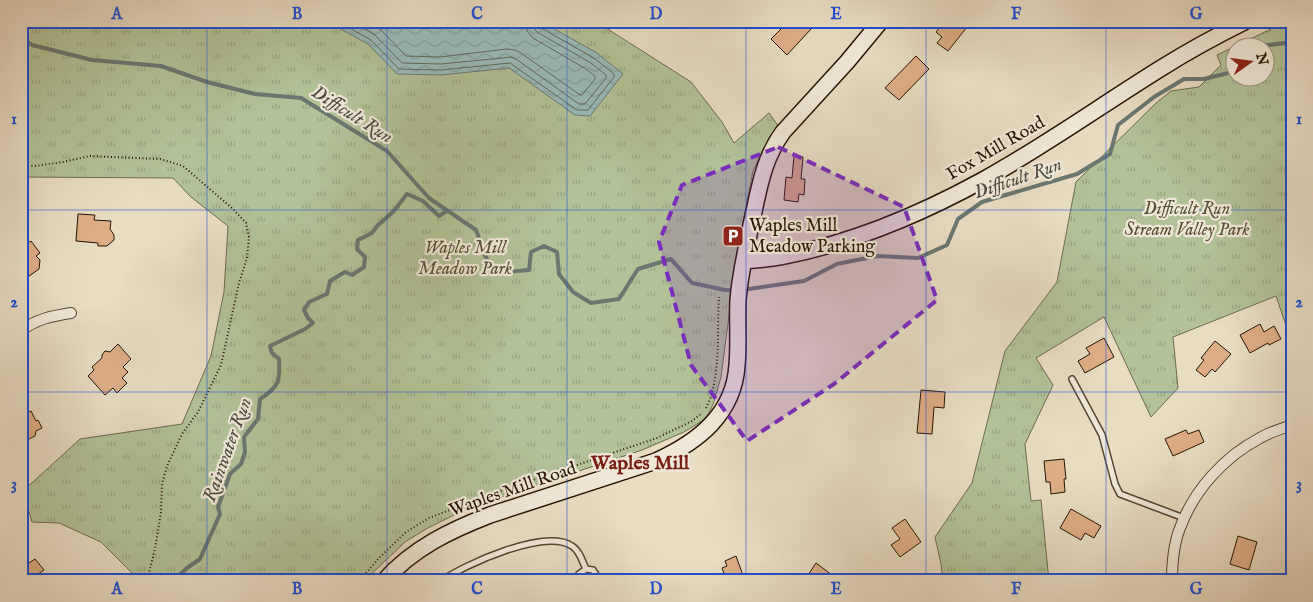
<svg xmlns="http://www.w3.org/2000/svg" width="1313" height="602" font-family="'IM FELL English',serif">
<defs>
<pattern id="park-tufts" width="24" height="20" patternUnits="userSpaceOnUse" patternTransform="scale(1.25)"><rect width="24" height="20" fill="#b2c196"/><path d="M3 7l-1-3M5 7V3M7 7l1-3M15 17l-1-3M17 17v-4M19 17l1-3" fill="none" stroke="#99a580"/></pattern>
<pattern id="water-waves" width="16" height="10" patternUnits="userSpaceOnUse" patternTransform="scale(1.25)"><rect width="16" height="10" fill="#98bab9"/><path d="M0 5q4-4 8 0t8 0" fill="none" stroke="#839f9d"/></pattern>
</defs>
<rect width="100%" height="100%" fill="#e8dcc1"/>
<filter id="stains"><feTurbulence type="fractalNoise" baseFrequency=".004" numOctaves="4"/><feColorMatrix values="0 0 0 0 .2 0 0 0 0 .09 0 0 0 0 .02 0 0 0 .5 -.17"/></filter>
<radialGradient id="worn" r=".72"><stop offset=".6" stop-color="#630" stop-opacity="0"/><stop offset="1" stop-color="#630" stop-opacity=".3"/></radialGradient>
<path fill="url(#park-tufts)" stroke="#6c6a4c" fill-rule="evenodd" d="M 21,21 L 595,21 L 691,82 L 722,122 L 734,143 L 769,113 L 779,127 L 764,148 L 753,171 L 738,247 L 721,377 L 714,402 L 710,411 L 707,416 L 702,421 L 684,432 L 642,450 L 468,508 L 426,529 L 405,542 L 364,581 L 140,581 L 101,542 L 59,523 L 32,522 L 23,491 L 80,439 L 182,424 L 211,356 L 224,292 L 228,226 L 191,197 L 173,178 L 21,177 Z
M 1284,21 L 1292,21 L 1292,287 L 1286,292 L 1292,308 L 1292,343 L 1276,296 L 1173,337 L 1178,388 L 1151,417 L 1104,317 L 1036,358 L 1053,385 L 1025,444 L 1031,501 L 1041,500 L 1049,581 L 943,581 L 941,564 L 935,537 L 972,483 L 1005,351 L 1057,282 L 1076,182 L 1155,104 L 1171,91 L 1199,87 L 1221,65 L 1217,55 L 1269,30 ZM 1236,48 L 1266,48 L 1266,78 L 1236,78 Z"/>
<path fill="url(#water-waves)" stroke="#6a776f" d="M 324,21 L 540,21 L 597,53 L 623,74 L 590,116 L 575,115 L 509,68 L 441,75 L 397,74 L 368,44 L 337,27 Z"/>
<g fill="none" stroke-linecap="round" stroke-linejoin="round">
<path stroke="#5f665d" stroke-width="1" d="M 337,21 L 371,40 L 399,69 L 441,70 L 510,63 L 577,110 L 588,110 L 614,77 L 614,74 L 594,58 L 541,28 L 539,25 L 539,21
M 351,21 L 375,35 L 402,63 L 441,64 L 512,57 L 516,59 L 579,104 L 585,104 L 606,78 L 606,75 L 591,63 L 537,32 L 533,28 L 532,21
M 366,21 L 381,30 L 406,56 L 440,57 L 507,49 L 515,50 L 521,53 L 580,95 L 582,95 L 595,79 L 595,76 L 586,69 L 533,38 L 527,31 L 525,21"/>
<path stroke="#6a776f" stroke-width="4" d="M 21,37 L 32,45 L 92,60 L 161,66 L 207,82 L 255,94 L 301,98 L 387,151 L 429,198 L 476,230 L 490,268 L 505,272 L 529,270 L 531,252 L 544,246 L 557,252 L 559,274 L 573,292 L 591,303 L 619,299 L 638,269 L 671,259 L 692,283 L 725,290 L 735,290
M 1246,48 L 1292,42
M 742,290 L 804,281 L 837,264 L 877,256 L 918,258 L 947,245 L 958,219 L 982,202 L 1077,174 L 1110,154 L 1118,125 L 1154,97 L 1184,79 L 1204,79 L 1228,73 L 1236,61
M 173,581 L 187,568 L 200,559 L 220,514 L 218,507 L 230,474 L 241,464 L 245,452 L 244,437 L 258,419 L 260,399 C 280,386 280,381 279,359 L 272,353 L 270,346 L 305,329 L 313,323 L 308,318 L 304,310 L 309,302 L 327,294 L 330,281 L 345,272 L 352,275 L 364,267 L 365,257 L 357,249 L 358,240 L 372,233 L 377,226 L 393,212 L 407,194 L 423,201 L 439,216 L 447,211"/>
</g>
<path fill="#ddae88" stroke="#261301" d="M 777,21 L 802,21 L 811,29 L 787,55 L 771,39 L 783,27 Z
M 945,21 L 960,21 L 967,27 L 948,51 L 937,43 L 942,37 L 936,32 Z
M 916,56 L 929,69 L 899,100 L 885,88 Z
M 794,156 L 803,157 L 801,179 L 805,179 L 804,195 L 799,194 L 798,202 L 784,200 L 786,177 L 792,178 Z
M 78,214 L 95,215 L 94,220 L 111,221 L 110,229 L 114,235 L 114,240 L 107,246 L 98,246 L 98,243 L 76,241 Z
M 31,241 L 40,253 L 36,256 L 40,260 L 39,269 L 29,276 L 27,273 L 21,277 L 21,248 Z
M 1260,324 L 1264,332 L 1274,326 L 1281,339 L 1269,345 L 1268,343 L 1250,353 L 1240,335 Z
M 1104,338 L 1114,357 L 1085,373 L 1078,361 L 1090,354 L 1086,348 Z
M 1215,341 L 1231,354 L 1215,372 L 1212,369 L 1205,377 L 1196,370 L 1204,360 L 1201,358 Z
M 118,344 L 131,359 L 123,367 L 128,372 L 122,378 L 127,383 L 117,393 L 113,388 L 105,395 L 88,376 L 94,370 L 92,367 L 102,358 L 102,355 L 105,351 L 110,352 Z
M 921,390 L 945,392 L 944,408 L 934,407 L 932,434 L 917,433 Z
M 31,411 L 36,421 L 38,420 L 42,428 L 36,431 L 35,436 L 21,443 L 21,416 Z
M 1186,430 L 1188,434 L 1199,430 L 1204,442 L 1173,456 L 1165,439 Z
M 1064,459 L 1066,479 L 1064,479 L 1065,492 L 1051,494 L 1050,482 L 1046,482 L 1044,461 Z
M 1071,509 L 1101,526 L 1094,538 L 1085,533 L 1081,540 L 1060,528 Z
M 905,519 L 921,542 L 900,557 L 891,545 L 900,539 L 892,528 Z
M 1238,536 L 1257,542 L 1249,570 L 1230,564 Z
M 21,552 L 29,563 L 35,559 L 44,570 L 38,574 L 44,581 L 21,581 Z
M 736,556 L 745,581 L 727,581 L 722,568 L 727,566 L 725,561 Z
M 816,563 L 832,575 L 828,581 L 815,581 L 808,575 Z"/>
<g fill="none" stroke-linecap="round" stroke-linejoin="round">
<g stroke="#564531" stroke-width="8">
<path id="lane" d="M 1072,379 L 1102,435 L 1115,484 L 1120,494 L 1184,518
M 441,581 C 466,564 545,528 572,546 C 580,551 582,561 586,569
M 575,581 L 579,574 L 586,569 L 593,570 L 600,581"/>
</g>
<g stroke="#564531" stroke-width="12">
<path id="street" d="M 21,331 C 36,319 52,316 71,313
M 1172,581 C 1172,564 1174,543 1180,528 C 1194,490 1224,457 1260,438 C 1270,432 1281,429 1292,425"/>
</g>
<g stroke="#261301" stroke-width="18">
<path id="secondary" d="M 744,261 C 757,260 771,259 785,256 C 855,242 921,214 983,180 C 1045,146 1103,104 1163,67 C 1190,50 1218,35 1246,21
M 384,581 C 413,548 451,530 490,515 L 656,461 C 698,442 734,414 737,365 C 739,343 737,321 738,300 C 740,274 746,250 751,225 C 759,191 762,161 783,132 L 847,62 L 881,21"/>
</g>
<path stroke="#261301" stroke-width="2" stroke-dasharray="1 2.5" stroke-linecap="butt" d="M 21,165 L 35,166 L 63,162 L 90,156 L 160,159 L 183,166 L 233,209 L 246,223 L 249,237 L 247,258 L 239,283 L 221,365 L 198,412 L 182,434 L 167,466 L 162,484 L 161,512 L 155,549 L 147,581
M 706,408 C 709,402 712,395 713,389 C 720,359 717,328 719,297
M 359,581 L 379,558 L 406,532 L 429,518 L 491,494 L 657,438 L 692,421 L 702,413"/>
<use href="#lane" stroke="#f0e8d7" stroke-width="5"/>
<use href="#street" stroke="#f0e8d7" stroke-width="10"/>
<use href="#secondary" stroke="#f0e8d7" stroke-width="15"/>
</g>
<path fill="#7b2cbf" fill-opacity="0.2" stroke="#7b2cbf" stroke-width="4" stroke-dasharray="10 6" stroke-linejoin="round" d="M 778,147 L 904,207 L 937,300 L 834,384 L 747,441 L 691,365 L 659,242 L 682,185 Z"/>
<path fill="none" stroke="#1d4ed8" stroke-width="1" stroke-opacity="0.55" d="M 207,21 L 207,581M 387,21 L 387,581M 567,21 L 567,581M 746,21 L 746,581M 926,21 L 926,581M 1106,21 L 1106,581M 21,210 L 1292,210M 21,392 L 1292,392"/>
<defs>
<g id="parking-square" transform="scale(1.125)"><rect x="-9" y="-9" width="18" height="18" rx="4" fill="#8f2418" stroke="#f0e8d7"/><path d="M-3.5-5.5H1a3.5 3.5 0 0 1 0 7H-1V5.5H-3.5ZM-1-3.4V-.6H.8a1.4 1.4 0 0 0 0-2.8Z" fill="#fff"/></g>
</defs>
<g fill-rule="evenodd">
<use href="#parking-square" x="733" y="236"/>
</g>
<g text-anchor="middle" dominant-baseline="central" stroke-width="4.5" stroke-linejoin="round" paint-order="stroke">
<g font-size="18" fill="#261301" stroke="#f0e8d7">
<text transform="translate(996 149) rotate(-30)">Fox Mill Road</text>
<text transform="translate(513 490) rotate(-19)">Waples Mill Road</text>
</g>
<g font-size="18" font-style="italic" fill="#575035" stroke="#f0e8d7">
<text x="1187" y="209">Difficult Run<tspan x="1187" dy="21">Stream Valley Park</tspan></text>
<text x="465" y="248">Waples Mill<tspan x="465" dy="21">Meadow Park</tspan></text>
</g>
<g font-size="18" fill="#261301" stroke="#f0e8d7" text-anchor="start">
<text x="749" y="226">Waples Mill<tspan x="749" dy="21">Meadow Parking</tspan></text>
</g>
<g font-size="19" font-style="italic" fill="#4e4d41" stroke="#f0e8d7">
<text transform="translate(352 115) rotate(32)">Difficult Run</text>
<text transform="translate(1018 179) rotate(-19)">Difficult Run</text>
<text transform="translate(228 450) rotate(-70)">Rainwater Run</text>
</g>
<g font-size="20" font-weight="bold" fill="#7a1f14" stroke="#f0e8d7">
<text x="640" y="463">Waples Mill</text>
</g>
</g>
<rect width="1313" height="602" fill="none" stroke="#e8dcc1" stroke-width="55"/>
<g transform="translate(1250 62) rotate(76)"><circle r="24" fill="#f0e8d7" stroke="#9f9381"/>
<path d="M0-4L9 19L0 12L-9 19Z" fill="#8f2418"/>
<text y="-8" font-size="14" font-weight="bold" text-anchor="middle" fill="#261301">N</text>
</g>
<rect x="28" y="28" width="1258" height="546" fill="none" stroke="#1d4ed8" stroke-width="2"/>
<g font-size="16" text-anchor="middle" font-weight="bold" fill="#1d4ed8">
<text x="117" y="19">A</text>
<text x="297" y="19">B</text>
<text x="477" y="19">C</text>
<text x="656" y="19">D</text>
<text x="836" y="19">E</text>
<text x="1016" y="19">F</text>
<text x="1196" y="19">G</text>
<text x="14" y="124">1</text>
<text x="1299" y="124">1</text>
<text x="14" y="307">2</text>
<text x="1299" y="307">2</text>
<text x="14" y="489">3</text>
<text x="1299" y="489">3</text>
<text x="117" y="594">A</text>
<text x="297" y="594">B</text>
<text x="477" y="594">C</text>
<text x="656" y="594">D</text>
<text x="836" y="594">E</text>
<text x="1016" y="594">F</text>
<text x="1196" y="594">G</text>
</g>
<rect width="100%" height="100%" filter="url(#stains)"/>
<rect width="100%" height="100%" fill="url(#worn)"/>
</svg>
